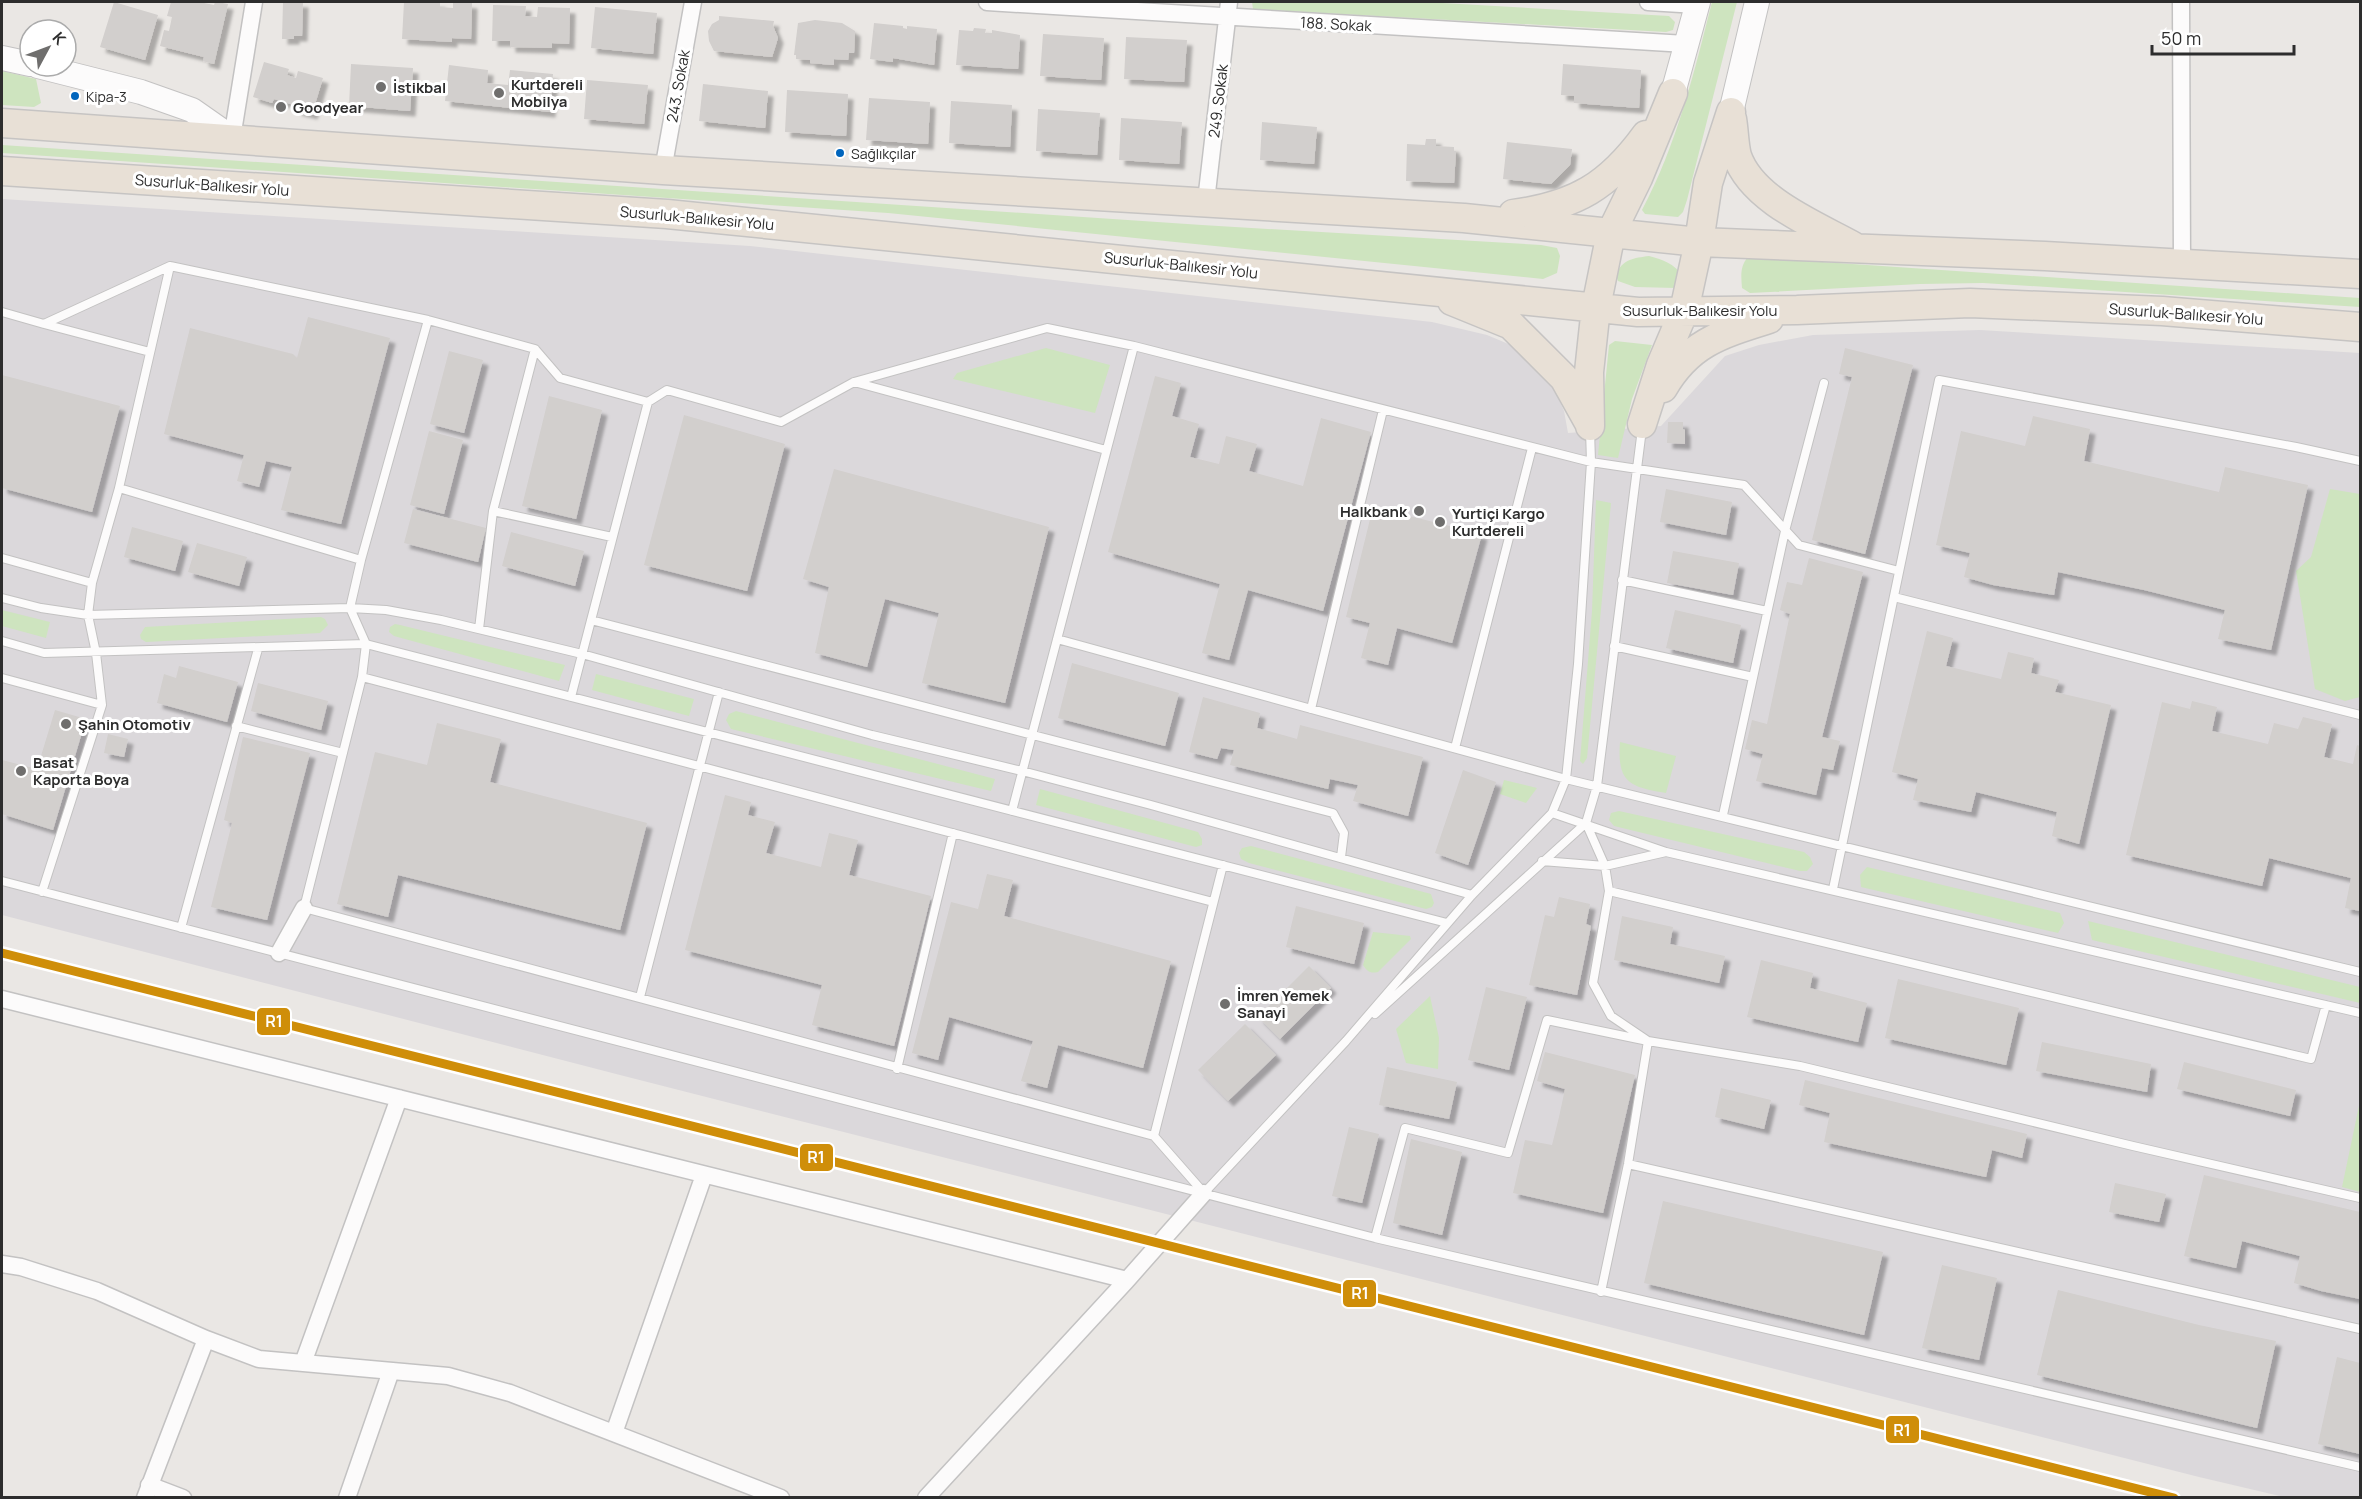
<svg xmlns="http://www.w3.org/2000/svg" width="2362" height="1499" font-family="Manrope,sans-serif">
<defs>
<filter id="shadow"><feDropShadow dx="5.5" dy="5.5" stdDeviation="1.5" flood-color="#0004"/></filter>
</defs>
<rect width="100%" height="100%" fill="#eae7e4"/>
<path fill="#dbd8db" d="M 2,199 L 750,246 L 1432,322 L 1487,335 L 1518,348 L 1552,384 L 1564,411 L 1568,433 L 1661,426 L 1725,356 L 1759,345 L 1813,335 L 1980,330 L 2360,353 L 2360,1497 L 2284,1497 L 2199,1477 L 620,1075 L 2,915 Z"/>
<path fill="#cee4bf" d="M 1252,2 L 1425,2 L 1669,16 L 1675,22 L 1673,30 L 1666,32 L 1253,9 Z
M 1712,2 L 1737,2 L 1687,200 L 1683,212 L 1678,217 L 1645,214 L 1642,210 C 1677,144 1694,73 1712,2 Z
M 2,71 L 36,79 L 41,103 L 34,107 L 2,105 Z
M 2,145 L 1202,225 L 1541,245 L 1557,248 L 1560,256 L 1557,273 L 1543,279 L 888,213 L 2,153 Z
M 1649,256 C 1664,260 1673,263 1683,276 L 1676,288 L 1635,287 L 1618,281 L 1616,275 C 1622,259 1634,258 1649,256 Z
M 1748,257 L 2360,298 L 2360,307 L 1983,283 L 1920,284 L 1750,293 L 1742,288 C 1741,276 1740,266 1748,257 Z
M 1615,341 L 1652,345 L 1632,399 L 1618,458 L 1598,455 L 1609,345 Z
M 1046,348 L 1110,365 L 1095,413 L 953,379 L 957,373 Z
M 2330,489 L 2360,494 L 2360,697 L 2345,701 L 2315,689 L 2296,571 L 2311,557 Z
M 1596,500 L 1611,503 L 1587,758 L 1583,764 L 1580,761 L 1592,611 Z
M 2,610 L 50,622 L 46,638 L 2,626 Z
M 321,617 L 325,619 L 328,625 L 320,633 L 146,642 L 141,639 L 140,635 L 145,627 Z
M 395,624 L 400,625 L 565,665 L 559,681 L 394,636 L 389,632 L 390,627 Z
M 596,674 L 694,699 L 689,716 L 592,690 Z
M 736,711 L 995,779 L 991,791 L 731,729 L 726,720 L 729,714 Z
M 1620,742 L 1676,756 L 1666,793 C 1629,787 1617,782 1620,742 Z
M 1504,780 L 1537,788 L 1526,803 L 1500,794 Z
M 1040,789 L 1198,832 L 1202,839 L 1202,845 L 1196,847 L 1036,805 Z
M 1619,811 L 1804,852 L 1810,857 L 1813,864 L 1807,871 L 1800,871 L 1614,826 L 1609,820 L 1611,813 Z
M 1251,846 L 1431,894 L 1434,903 L 1432,907 L 1426,909 L 1249,863 L 1241,859 L 1239,853 L 1242,848 Z
M 1867,867 L 2060,913 L 2064,923 L 2058,933 L 1861,887 L 1860,875 Z
M 2088,921 L 2360,987 L 2360,1003 L 2092,940 Z
M 1373,932 L 1410,936 L 1411,939 L 1378,972 C 1370,974 1367,971 1363,965 Z
M 1430,996 L 1439,1038 L 1438,1069 L 1406,1063 L 1396,1029 Z
M 2360,1101 L 2360,1192 L 2342,1187 Z"/>
<path fill="#d2cfcd" filter="url(#shadow)" d="M 114,2 L 158,15 L 145,60 L 100,47 Z
M 171,2 L 199,2 L 214,5 L 215,2 L 217,2 L 228,4 L 214,64 L 203,61 L 204,57 L 160,46 L 164,30 L 169,31 L 172,17 L 167,16 Z
M 283,2 L 303,2 L 302,36 L 294,36 L 294,39 L 282,39 Z
M 404,2 L 440,2 L 440,7 L 453,8 L 453,2 L 472,3 L 471,39 L 452,38 L 452,42 L 402,39 Z
M 493,5 L 526,6 L 525,16 L 537,17 L 538,7 L 570,8 L 569,44 L 552,43 L 552,48 L 510,47 L 510,41 L 492,41 Z
M 595,7 L 657,13 L 653,54 L 591,48 Z
M 719,16 L 774,21 L 773,26 L 778,38 L 772,57 L 714,51 L 709,41 L 708,31 L 712,24 L 719,20 Z
M 815,20 L 842,23 L 855,31 L 854,53 L 849,53 L 848,60 L 834,59 L 834,65 L 810,63 L 810,60 L 796,59 L 796,55 L 794,55 L 798,23 Z
M 874,23 L 903,26 L 903,28 L 907,29 L 907,26 L 937,29 L 934,65 L 893,58 L 893,62 L 870,59 Z
M 974,28 L 986,29 L 985,33 L 992,33 L 992,30 L 1020,35 L 1018,69 L 956,65 L 959,30 L 973,31 Z
M 1043,34 L 1104,38 L 1101,80 L 1040,76 Z
M 1126,37 L 1187,40 L 1184,82 L 1124,79 Z
M 264,62 L 289,69 L 287,75 L 296,78 L 298,71 L 323,78 L 312,114 L 296,110 L 297,106 L 274,99 L 272,103 L 253,97 Z
M 351,64 L 413,68 L 410,111 L 349,106 Z
M 1563,64 L 1641,70 L 1639,108 L 1574,103 L 1574,96 L 1561,95 Z
M 449,65 L 488,70 L 487,83 L 508,85 L 510,70 L 553,74 L 550,112 L 445,101 Z
M 587,80 L 648,85 L 644,124 L 584,119 Z
M 703,84 L 768,91 L 765,128 L 699,121 Z
M 787,90 L 848,94 L 846,136 L 785,132 Z
M 869,98 L 930,102 L 928,144 L 866,140 Z
M 951,101 L 1012,105 L 1010,147 L 949,143 Z
M 1038,109 L 1100,113 L 1097,155 L 1036,151 Z
M 1121,118 L 1182,122 L 1179,164 L 1119,160 Z
M 1262,122 L 1317,127 L 1314,164 L 1260,160 Z
M 1426,139 L 1436,139 L 1436,146 L 1454,147 L 1454,151 L 1456,151 L 1454,183 L 1406,181 L 1407,144 L 1425,145 Z
M 1507,142 L 1572,149 L 1570,165 L 1551,184 L 1503,179 Z
M 308,317 L 390,338 L 341,524 L 281,510 L 292,467 L 266,461 L 259,487 L 237,481 L 244,455 L 164,434 L 190,328 L 293,354 L 297,358 Z
M 1845,348 L 1913,365 L 1865,554 L 1812,540 L 1852,377 L 1839,374 Z
M 449,351 L 483,360 L 464,433 L 430,424 Z
M 2,375 L 120,406 L 92,512 L 2,488 Z
M 1155,376 L 1181,383 L 1172,416 L 1199,424 L 1190,457 L 1219,464 L 1226,436 L 1257,444 L 1249,471 L 1303,486 L 1321,418 L 1371,432 L 1323,611 L 1248,590 L 1229,660 L 1202,653 L 1220,584 L 1108,552 Z
M 549,396 L 602,410 L 576,519 L 522,506 Z
M 684,415 L 785,444 L 747,591 L 644,565 Z
M 2033,416 L 2090,429 L 2084,461 L 2219,492 L 2225,467 L 2308,485 L 2271,650 L 2218,639 L 2225,610 L 2144,590 L 2058,572 L 2054,595 L 1993,585 L 1964,577 L 1970,553 L 1936,545 L 1961,431 L 2025,446 Z
M 1668,422 L 1683,422 L 1683,429 L 1685,430 L 1685,444 L 1667,443 Z
M 429,431 L 463,440 L 444,514 L 410,505 Z
M 834,469 L 1049,527 L 1005,703 L 922,683 L 939,613 L 885,599 L 867,667 L 815,653 L 829,587 L 803,579 Z
M 1666,489 L 1732,502 L 1726,535 L 1660,522 Z
M 1373,507 L 1482,534 L 1452,643 L 1397,628 L 1388,665 L 1361,658 L 1370,623 L 1346,617 Z
M 413,509 L 486,528 L 478,562 L 404,543 Z
M 132,527 L 183,541 L 175,571 L 124,557 Z
M 511,532 L 584,551 L 575,586 L 502,566 Z
M 197,543 L 247,557 L 239,586 L 188,572 Z
M 1673,551 L 1739,563 L 1733,595 L 1667,583 Z
M 1809,558 L 1863,572 L 1822,737 L 1840,741 L 1833,770 L 1822,768 L 1816,795 L 1756,781 L 1763,754 L 1745,749 L 1752,720 L 1767,724 L 1790,614 L 1780,610 L 1787,582 L 1802,585 Z
M 1675,610 L 1741,625 L 1733,663 L 1666,648 Z
M 1927,631 L 1953,638 L 1946,666 L 2001,679 L 2008,652 L 2034,658 L 2031,673 L 2059,680 L 2055,692 L 2111,705 L 2079,844 L 2052,836 L 2057,812 L 1976,792 L 1971,812 L 1913,800 L 1918,779 L 1892,772 Z
M 1072,663 L 1179,693 L 1165,746 L 1058,718 Z
M 179,666 L 238,682 L 227,722 L 157,703 L 164,674 L 176,678 Z
M 258,683 L 328,701 L 321,730 L 251,711 Z
M 1203,697 L 1260,713 L 1257,728 L 1283,735 L 1297,739 L 1300,725 L 1423,757 L 1408,816 L 1353,801 L 1358,785 L 1330,779 L 1328,789 L 1230,765 L 1234,750 L 1221,748 L 1217,759 L 1189,752 Z
M 2192,701 L 2217,707 L 2212,731 L 2268,744 L 2274,723 L 2298,729 L 2303,717 L 2332,724 L 2324,757 L 2353,764 L 2357,745 L 2360,746 L 2360,911 L 2345,908 L 2351,878 L 2269,858 L 2262,886 L 2126,855 L 2162,702 L 2190,709 Z
M 55,710 L 86,719 L 53,830 L 2,814 L 2,760 L 37,769 Z
M 437,723 L 501,739 L 490,782 L 647,823 L 620,930 L 398,875 L 388,917 L 337,904 L 375,752 L 427,765 Z
M 108,734 L 128,739 L 124,757 L 104,753 Z
M 243,737 L 310,753 L 267,920 L 211,907 L 232,823 L 224,820 Z
M 1463,770 L 1496,782 L 1468,865 L 1435,853 Z
M 725,795 L 751,802 L 748,815 L 775,822 L 766,853 L 821,867 L 829,833 L 858,840 L 849,875 L 931,896 L 894,1046 L 812,1025 L 822,985 L 685,950 Z
M 987,874 L 1013,880 L 1004,916 L 1171,961 L 1143,1068 L 1058,1045 L 1047,1088 L 1021,1081 L 1033,1041 L 949,1017 L 938,1060 L 912,1053 L 951,902 L 978,909 Z
M 1559,897 L 1590,904 L 1586,924 L 1591,926 L 1577,995 L 1529,985 L 1545,915 L 1554,917 Z
M 1296,906 L 1364,923 L 1354,964 L 1286,947 Z
M 1622,916 L 1673,927 L 1670,944 L 1725,956 L 1719,983 L 1614,960 Z
M 1761,960 L 1813,973 L 1810,988 L 1867,1003 L 1858,1042 L 1747,1017 Z
M 1309,966 L 1331,988 L 1280,1039 L 1258,1017 Z
M 1898,979 L 2019,1008 L 2006,1065 L 1885,1038 Z
M 1486,987 L 1527,997 L 1509,1070 L 1468,1060 Z
M 1245,1024 L 1276,1055 L 1228,1101 L 1198,1070 Z
M 2042,1042 L 2151,1064 L 2147,1092 L 2036,1071 Z
M 1545,1052 L 1635,1075 L 1603,1213 L 1513,1193 L 1525,1140 L 1552,1145 L 1559,1117 L 1565,1089 L 1537,1081 Z
M 2184,1062 L 2296,1090 L 2290,1116 L 2177,1089 Z
M 1387,1067 L 1457,1082 L 1449,1119 L 1379,1105 Z
M 1805,1080 L 2027,1134 L 2022,1158 L 1992,1150 L 1986,1177 L 1824,1142 L 1830,1113 L 1799,1105 Z
M 1721,1088 L 1771,1100 L 1764,1129 L 1715,1117 Z
M 1349,1127 L 1379,1134 L 1362,1203 L 1332,1196 Z
M 1411,1139 L 1462,1152 L 1442,1235 L 1393,1223 Z
M 2204,1175 L 2360,1212 L 2360,1299 L 2321,1291 L 2294,1283 L 2300,1256 L 2242,1241 L 2236,1268 L 2184,1256 Z
M 2115,1183 L 2166,1194 L 2159,1222 L 2109,1212 Z
M 1663,1201 L 1883,1252 L 1864,1335 L 1644,1283 Z
M 1942,1265 L 1997,1278 L 1979,1360 L 1922,1348 Z
M 2058,1290 L 2199,1325 L 2276,1341 L 2257,1428 L 2037,1375 Z
M 2337,1357 L 2360,1363 L 2360,1454 L 2318,1444 Z"/>
<g fill="none" stroke-linecap="round" stroke-linejoin="round">
<g stroke="#c3c2c2" stroke-width="10">
<path id="service" d="M 2,312 L 44,324 L 170,266 L 428,320 L 535,349 L 560,378 L 648,402 L 667,390 L 781,422 L 854,382 L 1047,328 L 1134,346 L 1591,462 L 1744,485 L 1799,545 L 1899,571
M 428,320 L 361,560 L 350,608 L 366,644 L 362,677 L 304,908 L 1154,1136 L 1204,1193 L 1346,1041 L 1472,895 L 1552,813 L 1566,779 L 1578,664 L 1591,462 L 1590,430
M 44,324 L 150,352
M 854,382 L 1106,450
M 119,488 L 361,560
M 493,511 L 612,537
M 2,558 L 92,583
M 1622,580 L 1767,611
M 1894,597 L 2360,715
M 2,598 L 41,608 L 88,615 L 350,608 L 386,610 L 441,620 L 582,654 L 872,735 L 1022,771 L 1151,805 L 1472,895
M 591,620 L 1333,813 L 1344,833 L 1341,857
M 479,629 L 493,511 L 535,349
M 1057,639 L 1566,779 L 2360,972
M 2,641 L 44,653 L 366,644 L 1447,923
M 1614,646 L 1753,677
M 362,677 L 1213,902
M 2,678 L 102,705
M 571,697 L 648,402
M 1311,709 L 1383,410
M 236,726 L 343,753
M 1455,748 L 1532,448
M 1012,811 L 1134,346
M 1552,813 L 1666,852 L 2360,1013
M 1723,815 L 1785,531 L 1824,383
M 1586,823 L 1605,866 L 1609,891 L 1593,983 L 1611,1016 L 1648,1041 L 1628,1164 L 1601,1292
M 1542,861 L 1605,866 L 1666,852
M 2,881 L 1375,1238 L 2360,1467
M 1833,889 L 1939,380 L 2296,447 L 2360,461
M 1609,891 L 2311,1059 L 2326,1005
M 42,892 L 102,705 L 96,653 L 88,615 L 92,583 L 119,488 L 170,266
M 181,928 L 258,649
M 640,997 L 719,692
M 1375,1014 L 1586,823 L 1597,786 L 1642,429
M 897,1069 L 953,833
M 1154,1136 L 1223,865
M 1628,1164 L 2360,1329
M 1375,1238 L 1405,1128 L 1508,1153 L 1547,1020 L 1648,1041 L 1800,1066 L 2133,1146 L 2360,1198"/>
</g>
<g stroke="#c3c2c2" stroke-width="19">
<path id="minor" d="M 987,2 L 1686,44
M 1648,2 L 1697,5
M 2181,2 L 2182,264
M 232,138 L 254,2
M 663,170 L 693,2
M 1206,201 L 1229,2
M 279,953 L 304,908
M 2,999 L 1127,1280
M 2,1264 L 21,1267 L 97,1291 L 206,1339 L 259,1359 L 448,1376 L 510,1393 L 781,1498
M 303,1363 L 399,1098
M 614,1433 L 704,1175
M 149,1485 L 183,1498
M 145,1498 L 206,1339
M 347,1498 L 391,1371
M 926,1498 L 1127,1280 L 1204,1193"/>
</g>
<g stroke="#c3c2c2" stroke-width="26">
<path id="secondary" d="M 2,58 L 30,64
M 38,66 L 141,92 L 192,110 L 232,138
M 1673,93 L 1698,2
M 1731,112 L 1757,2"/>
</g>
<g stroke="#c6c4c3" stroke-width="31">
<path id="trunk" d="M 1732,119 C 1734,130 1734,145 1737,156 C 1752,200 1815,225 1853,246
M 2,123 L 663,170 L 1464,218 L 1699,242 L 2045,256 L 2360,274
M 2,171 L 667,214 L 1638,312 L 1797,310 L 1970,303 L 2162,311 L 2360,327
M 1513,214 C 1575,206 1609,186 1646,135
M 1452,301 L 1511,325 L 1564,378 L 1588,421
M 1663,388 C 1689,343 1721,334 1769,319
M 1642,424 L 1661,365 L 1684,311 L 1699,242 L 1708,183 L 1731,112
M 1590,426 L 1589,372 L 1596,307 L 1611,233 L 1638,178 L 1673,93"/>
</g>
<use href="#service" stroke="#fcfbfb" stroke-width="8"/>
<use href="#minor" stroke="#fcfbfb" stroke-width="16"/>
<use href="#secondary" stroke="#fcfbfb" stroke-width="24"/>
<use href="#trunk" stroke="#e8e0d6" stroke-width="28"/>
<g stroke="#fff" stroke-width="14">
<path id="rail-1" d="M 2,953 L 2174,1498"/>
</g>
<use href="#rail-1" stroke="#cf8e09" stroke-width="9"/>
</g>
<g fill="#6f6e6d" stroke="#fff" stroke-width="2">
<circle cx="381" cy="87" r="6"/>
<circle cx="499" cy="93" r="6"/>
<circle cx="281" cy="107" r="6"/>
<circle cx="1419" cy="511" r="6"/>
<circle cx="1440" cy="522" r="6"/>
<circle cx="66" cy="724" r="6"/>
<circle cx="21" cy="771" r="6"/>
<circle cx="1225" cy="1004" r="6"/>
</g>
<g fill="#0065bd" stroke="#fff" stroke-width="2">
<circle cx="75" cy="96" r="5"/>
<circle cx="840" cy="153" r="5"/>
</g>
<g text-anchor="middle" dominant-baseline="central" stroke-width="6" stroke-linejoin="round" paint-order="stroke">
<g font-size="14" fill="#2d2d2d" stroke="#fff" text-anchor="start">
<text x="86" y="96">Kipa-3</text>
<text x="851" y="153">Sağlıkçılar</text>
</g>
<g font-size="15" fill="#2d2d2d" stroke="#fff">
<text transform="translate(1336 24) rotate(3)">188. Sokak</text>
<text transform="translate(678 86) rotate(-80)">243. Sokak</text>
<text transform="translate(1218 101) rotate(-83)">249. Sokak</text>
<text transform="translate(212 185) rotate(4)">Susurluk-Balıkesir Yolu</text>
<text transform="translate(697 218) rotate(5)">Susurluk-Balıkesir Yolu</text>
<text transform="translate(1181 265) rotate(6)">Susurluk-Balıkesir Yolu</text>
<text x="1700" y="310">Susurluk-Balıkesir Yolu</text>
<text transform="translate(2186 314) rotate(4)">Susurluk-Balıkesir Yolu</text>
</g>
<g font-size="15" font-weight="bold" fill="#2d2d2d" stroke="#fff" text-anchor="start">
<text x="511" y="84">Kurtdereli<tspan x="511" dy="17">Mobilya</tspan></text>
<text x="393" y="87">İstikbal</text>
<text x="293" y="107">Goodyear</text>
<text x="1407" y="511" text-anchor="end">Halkbank</text>
<text x="1452" y="513">Yurtiçi Kargo<tspan x="1452" dy="17">Kurtdereli</tspan></text>
<text x="78" y="724">Şahin Otomotiv</text>
<text x="33" y="762">Basat<tspan x="33" dy="17">Kaporta Boya</tspan></text>
<text x="1237" y="995">İmren Yemek<tspan x="1237" dy="17">Sanayi</tspan></text>
</g>
</g>
<g stroke="#fff" stroke-width="2">
<rect x="256" y="1007" width="35" height="29" rx="6" fill="#cf8e09"/>
<rect x="799" y="1143" width="35" height="29" rx="6" fill="#cf8e09"/>
<rect x="1342" y="1279" width="35" height="29" rx="6" fill="#cf8e09"/>
<rect x="1885" y="1415" width="35" height="29" rx="6" fill="#cf8e09"/>
</g>
<g font-size="16" text-anchor="middle" font-weight="bold" fill="#fff">
<text x="274" y="1027">R1</text>
<text x="816" y="1163">R1</text>
<text x="1360" y="1299">R1</text>
<text x="1902" y="1436">R1</text>
</g>
<rect width="2362" height="1499" fill="none" stroke="#2d2d2d" stroke-width="6"/>
<g transform="translate(48 48) rotate(49)"><circle r="28" fill="#ffffff" stroke="#ababab" stroke-width="1.5"/>
<path d="M0-4.5L10 22L0 15L-10 22Z" fill="#6f6e6d"/>
<text y="-9" font-size="16" font-weight="bold" text-anchor="middle" fill="#2d2d2d">K</text>
</g>
<path d="M2152 45v9h142v-9" fill="none" stroke="#2d2d2d" stroke-width="3"/>
<text x="2161" y="45" font-size="18" fill="#2d2d2d" stroke="#ffffff" stroke-width="4.5" paint-order="stroke">50 m</text>
</svg>
